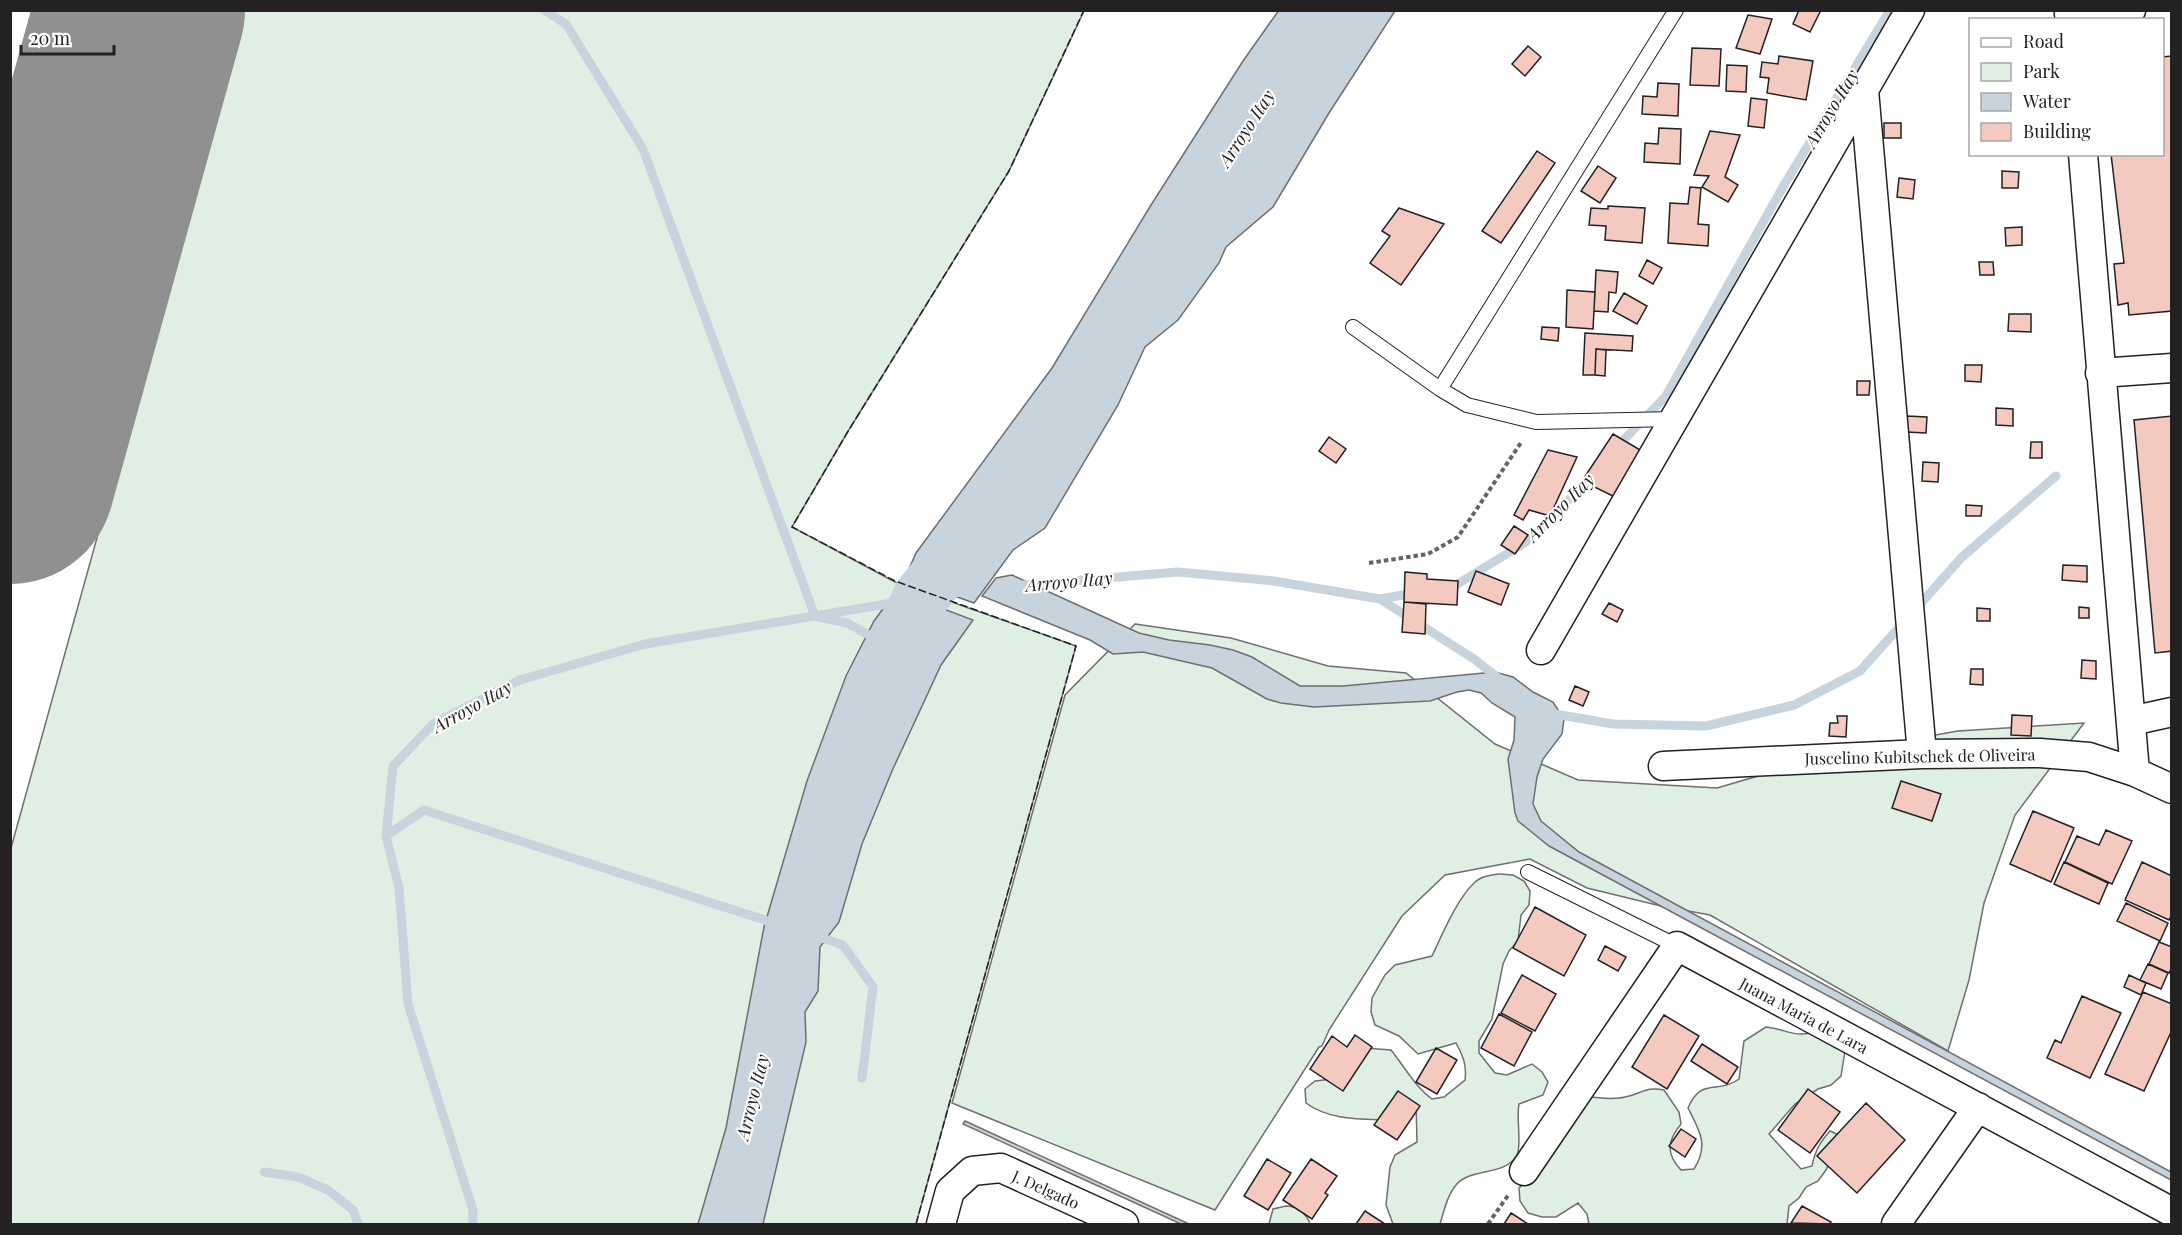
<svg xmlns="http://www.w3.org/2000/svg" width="2182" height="1235" font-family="'Playfair Display',serif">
<rect width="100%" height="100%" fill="#fff"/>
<path fill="#e0efe3" stroke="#6f6f6f" stroke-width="1.5" d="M 243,11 L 1084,11 L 1009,171 L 847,433 L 792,527 L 895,582 L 1076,646 L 916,1224 L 11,1224 L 11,848 Z
M 1135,624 L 1231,638 L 1328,666 L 1406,673 L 1495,744 L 1578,780 L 1717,788 L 1844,751 L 1958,731 L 2084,723 L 2015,815 L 1984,903 L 1969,980 L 1948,1051 L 1710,915 L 1661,906 L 1587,888 L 1530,859 L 1445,875 L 1402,916 L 1329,1030 L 1322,1046 L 1319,1047 L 1215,1210 L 952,1103 L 1065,695 Z
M 1500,874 L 1513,875 L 1524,881 L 1530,891 L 1529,905 L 1521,915 L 1518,941 L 1509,951 L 1503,964 L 1492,1019 L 1479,1041 L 1479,1053 L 1495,1073 L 1507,1075 L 1532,1064 L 1542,1072 L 1548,1082 L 1543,1095 L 1519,1104 C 1516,1119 1522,1144 1517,1155 C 1505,1177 1470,1167 1456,1185 C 1447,1196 1444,1211 1440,1224 L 1393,1224 L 1386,1205 L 1390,1167 L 1395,1155 L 1417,1142 L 1416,1103 L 1403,1100 L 1383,1120 C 1357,1119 1327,1119 1306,1103 L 1305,1089 L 1315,1081 L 1341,1078 L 1365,1048 L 1391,1050 C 1404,1066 1416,1088 1432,1099 L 1444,1097 L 1465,1080 C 1467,1065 1463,1056 1456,1043 L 1418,1054 L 1399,1036 L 1375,1025 L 1371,1012 L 1372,998 L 1385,975 L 1395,965 L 1432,956 C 1442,935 1457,899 1474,883 C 1481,876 1491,875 1500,874 Z
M 1766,1027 C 1786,1029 1794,1038 1814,1032 L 1845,1051 L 1841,1076 L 1831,1085 L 1818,1089 L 1795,1104 L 1769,1134 L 1801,1169 L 1812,1166 C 1815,1151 1820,1142 1830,1131 L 1841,1136 L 1826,1170 L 1818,1181 L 1806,1187 L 1799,1198 L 1789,1206 L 1787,1224 L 1589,1224 L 1587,1214 L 1578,1203 L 1556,1217 L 1542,1217 L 1528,1213 L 1520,1201 L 1519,1188 L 1537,1171 L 1590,1097 C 1602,1098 1614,1100 1625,1097 C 1641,1094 1646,1086 1664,1090 L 1679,1112 L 1681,1124 C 1667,1141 1666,1154 1681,1170 L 1694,1169 C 1709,1145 1700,1131 1688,1108 C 1702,1076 1717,1095 1739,1079 L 1744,1041 Z
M 1286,1206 C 1297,1206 1307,1214 1310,1224 L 1269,1224 L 1273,1209 Z"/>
<path fill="#c7d3dd" stroke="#6f6f6f" stroke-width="1.5" d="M 1279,10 L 1395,11 L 1329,113 L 1273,207 L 1226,247 L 1219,263 L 1178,320 L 1145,347 L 1118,405 L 1045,528 L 1013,550 L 974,603 L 905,578 L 916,553 L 1052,368 L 1151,205 L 1243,61 Z
M 1012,575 L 1139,633 L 1169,640 L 1210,645 L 1233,650 L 1252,657 L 1300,686 L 1343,686 L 1495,672 L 1513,677 L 1533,692 L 1553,702 L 1564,719 L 1562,734 L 1543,759 L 1537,777 L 1533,804 L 1541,821 L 1579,852 L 2171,1172 L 2171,1180 L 1549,846 L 1518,821 L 1515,813 L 1508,759 L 1514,740 L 1515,717 L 1492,703 L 1481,693 L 1469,690 L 1457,692 L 1430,701 L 1314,707 L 1281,703 L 1267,699 L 1212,668 L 1143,652 L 1113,654 L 1090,640 L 982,596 L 996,578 Z
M 896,591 L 973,620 L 941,665 L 892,771 L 862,844 L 839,922 L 820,947 L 818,991 L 805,1012 L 806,1042 L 763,1224 L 698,1224 L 726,1128 L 764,927 L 807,781 L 846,676 L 874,621 Z
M 965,1121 L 1189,1224 L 1181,1224 L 963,1124 Z"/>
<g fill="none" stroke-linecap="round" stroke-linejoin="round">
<path stroke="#c7d3dd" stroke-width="9" d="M 544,10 L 566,24 L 643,149 L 815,616 L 847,623 L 878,640
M 1615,449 L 1666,396 L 1784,185 L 1890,10
M 1023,585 L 1178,572 L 1274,581 L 1380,599 L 1414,593
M 1448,587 L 1456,585 L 1534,537 L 1592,475
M 1380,599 L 1474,659 L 1501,680
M 1915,610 L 1962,557 L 2056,476
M 1549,713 L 1613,724 L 1706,726 L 1794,705 L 1860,671 L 1903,623
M 386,836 L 424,810 L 777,924
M 816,936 L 843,945 L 873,987 L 862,1078
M 264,1172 L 298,1177 L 328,1190 L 353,1210 L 358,1224
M 473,1224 L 473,1210 L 408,1004 L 399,888 L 386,836 L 393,766 L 433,724 L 520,680 L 645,644 L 959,592"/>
<path stroke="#c7d3dd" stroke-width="56" d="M 889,670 L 920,598 L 976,529"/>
<path stroke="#909090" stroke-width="210" d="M 10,479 L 140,10"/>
</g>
<path fill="#f3c9c0" stroke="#222" stroke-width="1.5" d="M 1799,10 L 1821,10 L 1810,32 L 1793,24 Z
M 1748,15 L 1772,19 L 1760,54 L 1736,48 Z
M 1528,46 L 1541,57 L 1525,76 L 1512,64 Z
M 1692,48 L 1721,49 L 1719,86 L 1690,85 Z
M 1779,56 L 1813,61 L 1806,100 L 1767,93 L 1769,78 L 1760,77 L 1762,62 L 1778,64 Z
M 2172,56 L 2172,311 L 2129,315 L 2128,303 L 2118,305 L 2114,264 L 2124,263 L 2111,154 L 2162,154 L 2162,57 Z
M 1727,65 L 1747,66 L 1746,92 L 1726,91 Z
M 1658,83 L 1679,84 L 1678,116 L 1642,114 L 1643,96 L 1657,97 Z
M 1751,98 L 1767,100 L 1764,128 L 1748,126 Z
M 1884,123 L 1901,123 L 1901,138 L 1884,138 Z
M 1659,128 L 1681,129 L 1680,164 L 1644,162 L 1645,143 L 1658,144 Z
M 1710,131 L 1740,135 L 1725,177 L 1738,185 L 1728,202 L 1702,187 L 1709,176 L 1694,175 Z
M 1537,151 L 1555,163 L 1501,243 L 1482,231 Z
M 1598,166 L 1616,178 L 1600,203 L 1581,191 Z
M 2002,171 L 2019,172 L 2018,188 L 2002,188 Z
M 1899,178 L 1915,180 L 1913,199 L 1897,197 Z
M 1690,187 L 1701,188 L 1698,224 L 1709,225 L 1708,246 L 1668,243 L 1670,203 L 1688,204 Z
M 1608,206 L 1645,208 L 1642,243 L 1605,240 L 1606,226 L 1589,225 L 1591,208 L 1608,209 Z
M 1399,208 L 1444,224 L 1401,285 L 1370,263 L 1390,236 L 1382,231 Z
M 2022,227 L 2022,245 L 2006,246 L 2005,228 Z
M 1647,260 L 1662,268 L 1653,284 L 1639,276 Z
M 1979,262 L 1993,262 L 1994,275 L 1980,275 Z
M 1596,270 L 1618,272 L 1616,293 L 1609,292 L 1608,312 L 1594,311 Z
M 1567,290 L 1595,292 L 1593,329 L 1566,327 Z
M 1624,293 L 1647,306 L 1637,324 L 1613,311 Z
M 2009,314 L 2031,314 L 2031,332 L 2008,331 Z
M 1542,327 L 1559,328 L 1558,341 L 1541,339 Z
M 1585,333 L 1633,336 L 1632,351 L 1596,349 L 1595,375 L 1583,375 Z
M 1596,349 L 1606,350 L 1605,376 L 1595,375 Z
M 1965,365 L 1982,365 L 1981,382 L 1965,381 Z
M 1857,381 L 1870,381 L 1869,395 L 1857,395 Z
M 1996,408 L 2013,409 L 2013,426 L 1996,425 Z
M 1906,416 L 1927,417 L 1926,433 L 1906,432 Z
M 2172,416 L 2172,651 L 2155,653 L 2134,420 Z
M 1613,434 L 1647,454 L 1617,498 L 1582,481 Z
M 1329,437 L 1346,449 L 1336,463 L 1319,451 Z
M 2031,442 L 2042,442 L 2042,458 L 2030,458 Z
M 1548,450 L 1577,457 L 1550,516 L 1529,510 L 1523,520 L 1514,515 Z
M 1923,462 L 1939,463 L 1938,482 L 1922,481 Z
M 1966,505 L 1982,506 L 1981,516 L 1966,516 Z
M 1514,526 L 1528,535 L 1515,554 L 1501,545 Z
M 2063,565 L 2087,566 L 2087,582 L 2062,580 Z
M 1476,571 L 1509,584 L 1501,605 L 1468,592 Z
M 1405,572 L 1427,574 L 1427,579 L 1458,581 L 1457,605 L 1404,602 Z
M 1404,602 L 1426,604 L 1425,634 L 1402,632 Z
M 1609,603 L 1623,610 L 1617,622 L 1602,614 Z
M 2079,607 L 2089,608 L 2089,618 L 2079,618 Z
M 1977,608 L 1990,609 L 1990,621 L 1977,621 Z
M 2082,660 L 2096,661 L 2096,679 L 2081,678 Z
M 1971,669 L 1983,669 L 1983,685 L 1970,684 Z
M 1575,686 L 1589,692 L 1583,706 L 1569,700 Z
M 2012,715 L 2032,716 L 2031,736 L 2011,735 Z
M 1837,716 L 1847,716 L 1846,737 L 1829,736 L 1830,723 L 1838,723 Z
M 1901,781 L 1941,794 L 1932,821 L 1892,808 Z
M 2033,811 L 2074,828 L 2051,882 L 2010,864 Z
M 2106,830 L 2132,841 L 2112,884 L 2065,862 L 2077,836 L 2099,845 Z
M 2064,862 L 2108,883 L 2099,904 L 2054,884 Z
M 2142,862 L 2172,876 L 2172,914 L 2169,920 L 2125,900 Z
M 2126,903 L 2168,923 L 2160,941 L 2117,921 Z
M 1535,907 L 1586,935 L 1564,976 L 1513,948 Z
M 2159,942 L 2172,947 L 2172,967 L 2169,973 L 2149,964 Z
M 1605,946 L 1626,957 L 1618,971 L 1598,960 Z
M 2148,964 L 2168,973 L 2161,989 L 2140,980 Z
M 1522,975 L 1556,994 L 1535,1031 L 1501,1013 Z
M 2129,975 L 2146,983 L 2141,995 L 2124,987 Z
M 2143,992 L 2172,1004 L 2172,1030 L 2144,1091 L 2105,1074 Z
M 2082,996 L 2121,1013 L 2090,1078 L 2047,1058 L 2055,1040 L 2061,1043 Z
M 1499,1014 L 1532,1032 L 1514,1066 L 1481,1048 Z
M 1664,1015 L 1699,1036 L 1667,1089 L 1632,1067 Z
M 1355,1035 L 1372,1047 L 1343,1091 L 1310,1069 L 1332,1036 L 1347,1047 Z
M 1702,1044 L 1738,1067 L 1727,1084 L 1691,1061 Z
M 1436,1048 L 1457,1060 L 1437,1094 L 1416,1082 Z
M 1808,1089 L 1840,1112 L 1810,1153 L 1778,1130 Z
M 1398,1091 L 1420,1106 L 1397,1140 L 1374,1125 Z
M 1866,1103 L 1905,1140 L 1857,1193 L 1817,1156 Z
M 1681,1129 L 1696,1139 L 1685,1157 L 1669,1146 Z
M 1267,1159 L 1291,1173 L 1268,1210 L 1244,1196 Z
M 1311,1159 L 1337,1176 L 1325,1193 L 1328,1195 L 1312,1219 L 1283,1200 Z
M 1802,1206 L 1831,1222 L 1830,1224 L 1791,1223 Z
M 1365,1211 L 1385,1224 L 1356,1224 Z
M 1511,1213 L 1528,1224 L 1504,1224 Z"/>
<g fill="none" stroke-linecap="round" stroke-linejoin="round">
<g stroke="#222" stroke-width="16">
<path id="service" d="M 1353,327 L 1440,389 L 1467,405 L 1536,422 L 1674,419
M 1440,389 L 1676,10
M 1528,872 L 1677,946"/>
</g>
<g stroke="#222" stroke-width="31">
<path id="minor" d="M 2069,14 L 2131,10
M 1864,90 L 1922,754
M 2083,154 L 2135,772
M 2100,373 L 2172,368
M 1541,650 L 1910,10
M 2131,721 L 2172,712
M 1663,766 L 1922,754 L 2040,753 L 2089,757 L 2135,772 L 2172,789
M 1524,1171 L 1677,946 L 2172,1212
M 941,1224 L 950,1191 L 972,1171 L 1001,1168 L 1124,1224
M 1896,1224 L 1978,1107"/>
</g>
<path stroke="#646464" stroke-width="4" stroke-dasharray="4.5 3" stroke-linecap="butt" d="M 1369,563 L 1428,554 L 1458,537 L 1522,441
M 1488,1224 L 1509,1194"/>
<use href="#service" stroke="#fff" stroke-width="14"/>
<use href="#minor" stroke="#fff" stroke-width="28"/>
<path stroke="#222" stroke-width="1.5" stroke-dasharray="8 3" stroke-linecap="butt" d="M 916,1224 L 1076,646 L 895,581 L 792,527 L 847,433 L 1009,171 L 1084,10"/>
</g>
<g text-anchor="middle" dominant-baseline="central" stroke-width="4.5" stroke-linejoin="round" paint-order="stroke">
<g font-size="16" fill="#222" stroke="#fff">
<text transform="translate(1920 756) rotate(-1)">Juscelino Kubitschek de Oliveira</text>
<text transform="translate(1804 1015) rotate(28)">Juana Maria de Lara</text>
<text transform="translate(1046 1189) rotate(24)">J. Delgado</text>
</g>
<g font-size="18" font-style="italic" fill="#222" stroke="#fff">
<text transform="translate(1831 108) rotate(-59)">Arroyo Itay</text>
<text transform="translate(1246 128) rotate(-57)">Arroyo Itay</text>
<text transform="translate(1560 507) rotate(-45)">Arroyo Itay</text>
<text transform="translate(1069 581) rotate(-5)">Arroyo Itay</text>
<text transform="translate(472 706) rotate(-29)">Arroyo Itay</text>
<text transform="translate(752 1097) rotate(-76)">Arroyo Itay</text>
</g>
</g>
<rect width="2182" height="1235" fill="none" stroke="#222222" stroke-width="24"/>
<rect x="1969" y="18" width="195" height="138" fill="#ffffff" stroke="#a7a7a7" stroke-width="1.5"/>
<rect x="1981" y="38" width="30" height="9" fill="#ffffff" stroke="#a7a7a7" stroke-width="1.5"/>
<text x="2023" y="48" font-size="18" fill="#222222">Road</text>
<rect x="1981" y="63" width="30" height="18" fill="#e0efe3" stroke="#a7a7a7" stroke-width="1.5"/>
<text x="2023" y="78" font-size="18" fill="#222222">Park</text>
<rect x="1981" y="93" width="30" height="18" fill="#c7d3dd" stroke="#a7a7a7" stroke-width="1.5"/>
<text x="2023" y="108" font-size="18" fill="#222222">Water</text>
<rect x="1981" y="123" width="30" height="18" fill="#f3c9c0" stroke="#a7a7a7" stroke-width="1.5"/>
<text x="2023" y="138" font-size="18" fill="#222222">Building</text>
<path d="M21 45v9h93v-9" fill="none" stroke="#222222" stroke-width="3"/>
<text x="30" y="45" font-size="18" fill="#222222" stroke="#ffffff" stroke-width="4.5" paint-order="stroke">20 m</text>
</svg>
